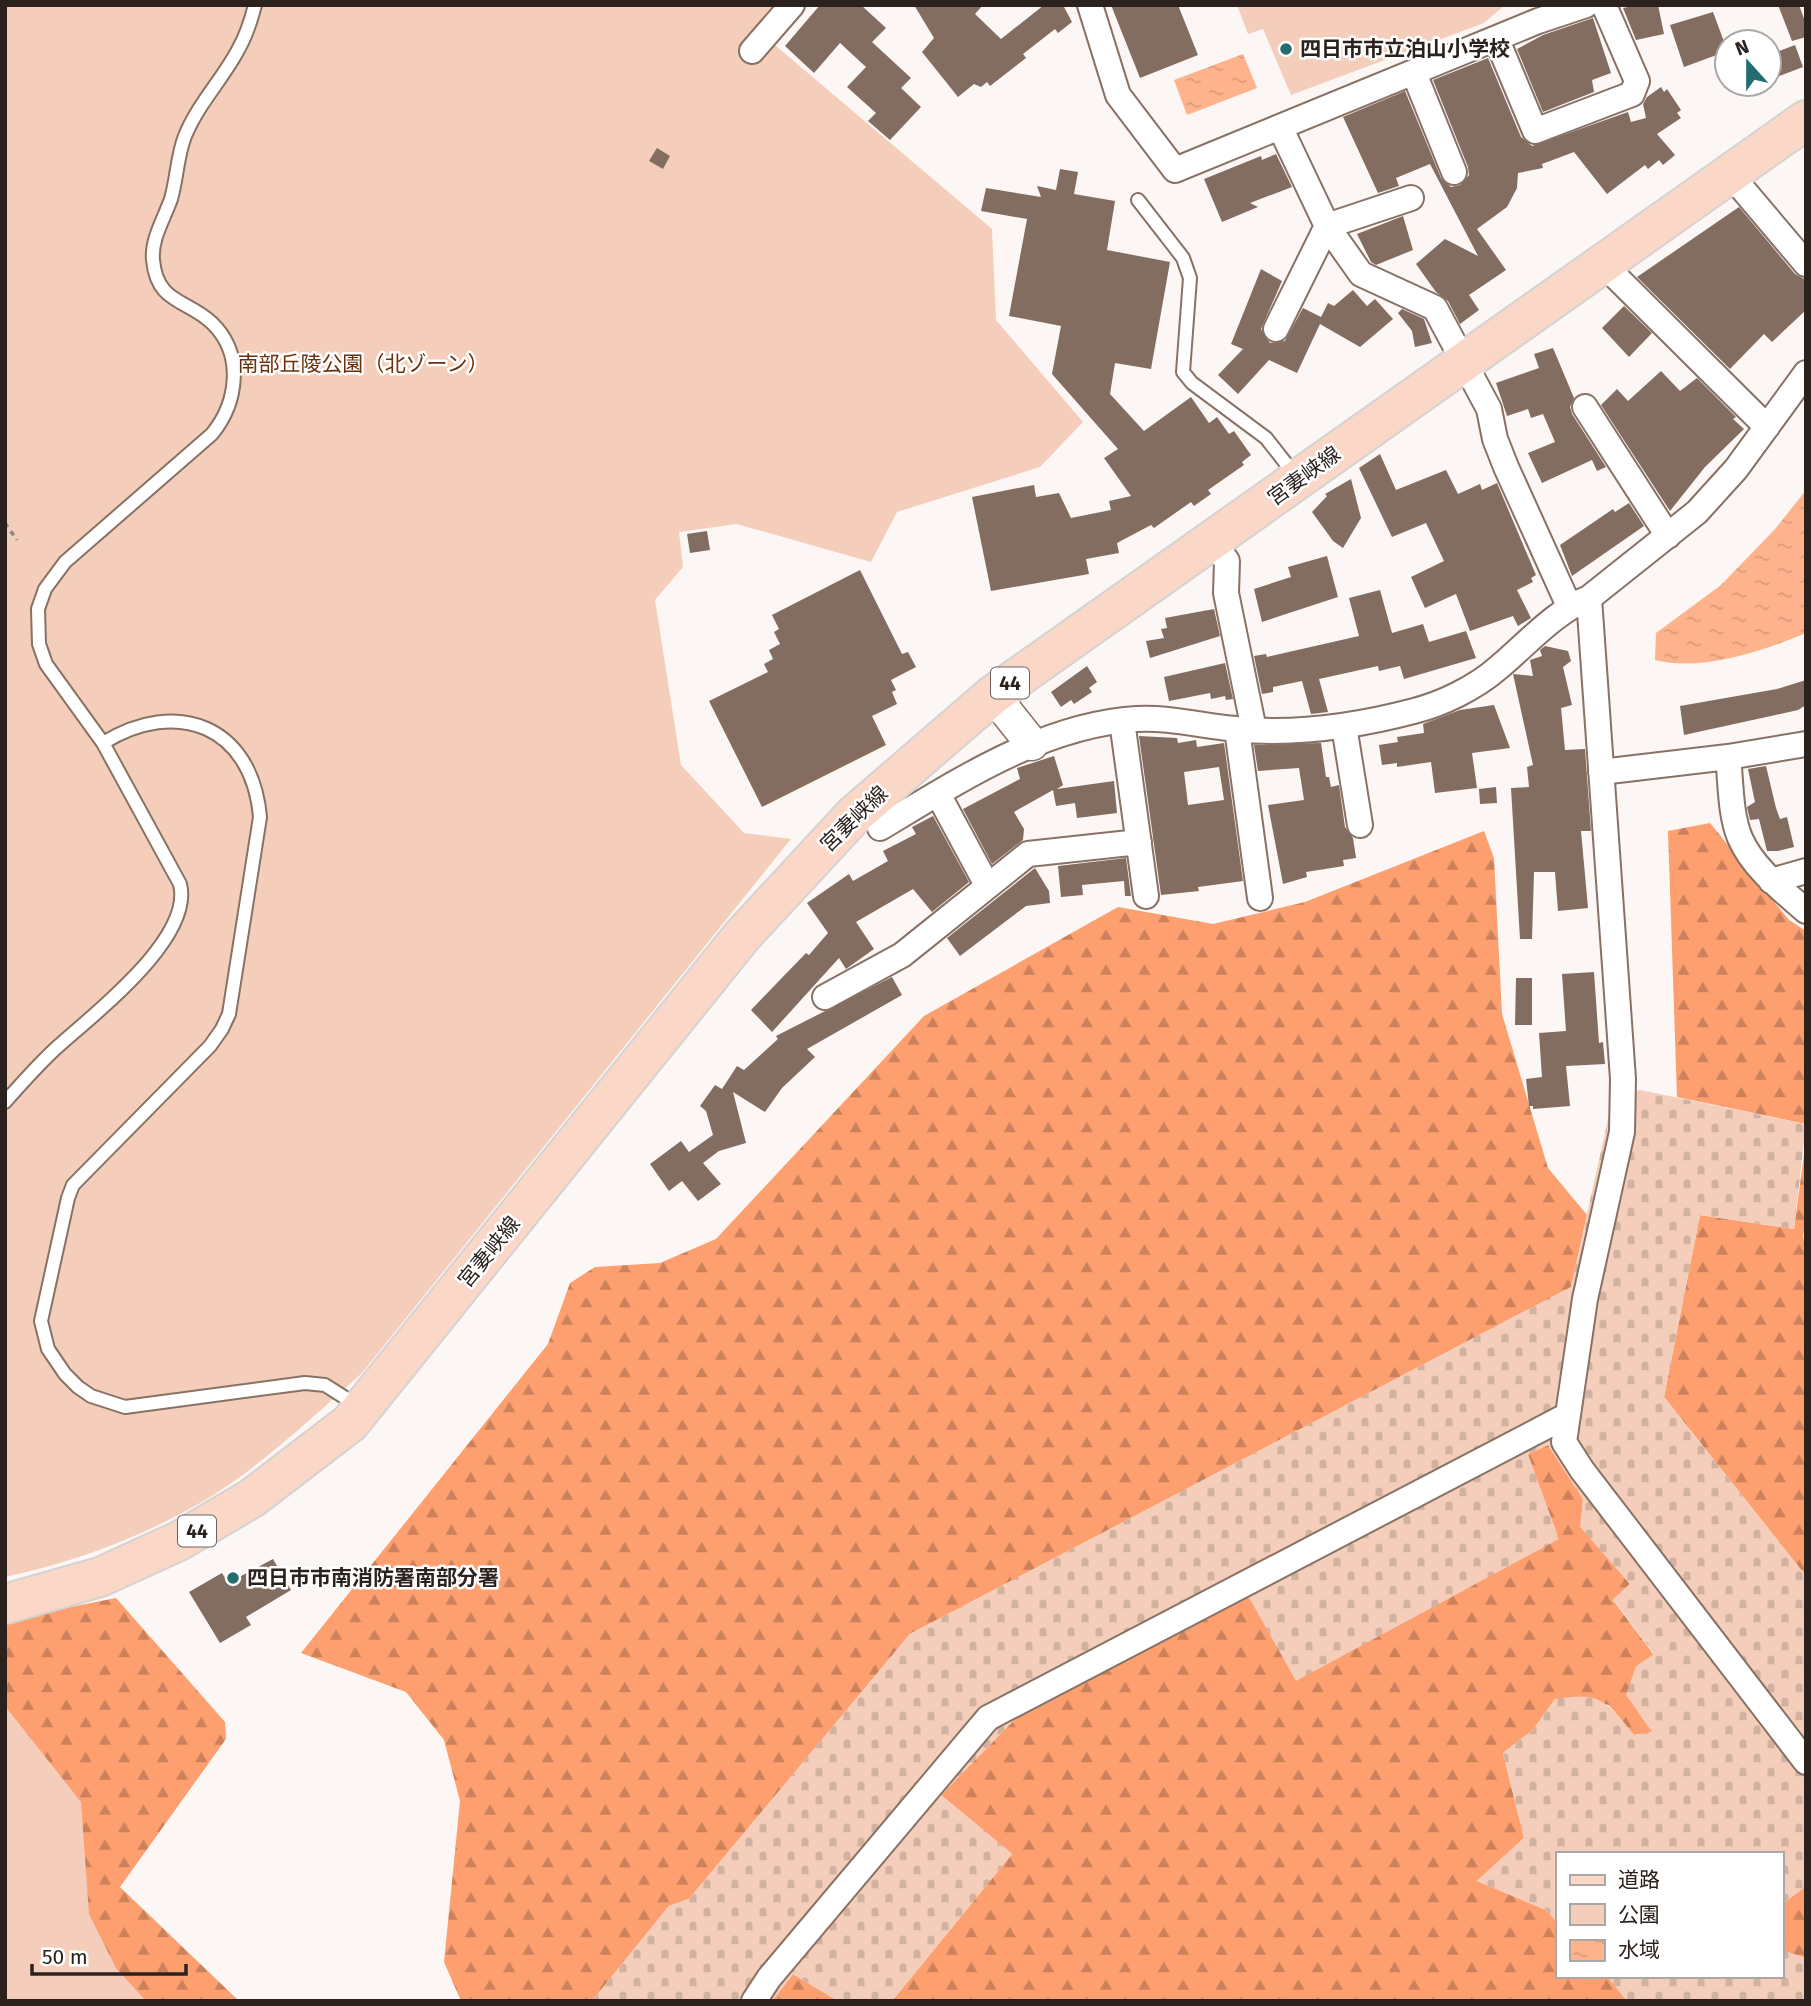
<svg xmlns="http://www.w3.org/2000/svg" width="1811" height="2006" font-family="'Fira Sans','Noto Sans JP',sans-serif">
<defs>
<pattern id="forest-firs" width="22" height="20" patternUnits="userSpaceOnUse" patternTransform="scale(1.75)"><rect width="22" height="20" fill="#fd9f6f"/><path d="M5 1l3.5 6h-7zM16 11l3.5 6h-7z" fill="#cd815b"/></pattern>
<pattern id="cemetery-stones" width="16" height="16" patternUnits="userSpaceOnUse" patternTransform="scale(1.75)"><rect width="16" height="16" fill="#f4ceba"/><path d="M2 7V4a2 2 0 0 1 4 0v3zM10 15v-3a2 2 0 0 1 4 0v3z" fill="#d1b19f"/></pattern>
<pattern id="water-ripples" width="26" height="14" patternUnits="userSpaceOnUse" patternTransform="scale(1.75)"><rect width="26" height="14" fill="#ffb38d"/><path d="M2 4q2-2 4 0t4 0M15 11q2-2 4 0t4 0" fill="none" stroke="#db9a79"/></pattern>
</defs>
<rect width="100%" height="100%" fill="#fcf6f4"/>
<path fill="url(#forest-firs)" d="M 1710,823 L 1789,920 L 1806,931 L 1806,1124 L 1677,1097 L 1668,831 Z
M 1484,831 L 1494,858 L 1502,1014 L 1548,1168 L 1587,1215 L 1571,1287 L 910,1634 L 689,1899 L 669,1906 L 592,2001 L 461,2001 L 444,1962 L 460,1801 L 444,1740 L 406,1692 L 301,1653 L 548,1344 L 570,1283 L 595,1267 L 660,1263 L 716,1239 L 924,1016 L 1118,907 L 1213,924 L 1305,902 Z
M 1806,1139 L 1806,1225 L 1803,1235 L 1806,1253 L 1806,1576 L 1664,1397 L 1700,1215 L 1794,1229 Z
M 1548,1445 L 1583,1499 L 1581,1527 L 1630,1584 L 1613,1600 L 1654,1655 L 1653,1732 L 1634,1735 L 1609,1705 L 1555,1699 L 1533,1730 L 1503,1753 L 1524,1838 L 1477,1881 L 1546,1910 L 1557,1922 L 1557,1976 L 1607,1976 L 1627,2001 L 892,2001 L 1012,1854 L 941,1795 L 1015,1719 L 1249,1597 L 1296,1680 L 1528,1454 Z
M 116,1598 L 225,1722 L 226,1739 L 120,1887 L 239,2001 L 5,2001 L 5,1620 Z
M 1806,1886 L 1806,1958 L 1781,1950 L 1781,1905 Z
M 793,1974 L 838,2001 L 772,2001 Z"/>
<path fill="url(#cemetery-stones)" d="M 1640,1090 L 1806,1124 L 1794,1229 L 1700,1215 L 1664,1397 L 1806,1576 L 1806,1886 L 1781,1905 L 1781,1854 L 1557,1854 L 1557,1922 L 1546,1910 L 1477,1881 L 1524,1838 L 1503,1753 L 1533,1730 L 1555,1699 C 1601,1691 1606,1701 1634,1735 L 1652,1732 L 1626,1695 L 1636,1666 L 1654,1654 L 1613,1599 L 1630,1584 L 1580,1527 L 1583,1499 L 1548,1445 L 1528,1454 L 1559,1539 L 1296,1681 L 1249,1597 L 1015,1719 L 941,1795 L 1012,1854 L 892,2001 L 838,2001 L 793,1974 L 772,2001 L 592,2001 L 669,1906 L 689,1899 L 910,1634 L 1571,1287 L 1612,1101 Z
M 1781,1950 L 1806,1958 L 1806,2001 L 1627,2001 L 1607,1976 L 1781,1976 Z"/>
<path fill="#f4ceba" d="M 5,5 L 774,5 L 761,20 L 776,46 L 992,229 L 996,320 L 1083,422 L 1040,467 L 897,512 L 871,562 L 737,524 L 679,532 L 683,567 L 655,600 L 681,765 L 744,833 L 791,839 L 362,1373 C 322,1409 283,1445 240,1477 C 172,1526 86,1560 5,1577 Z
M 1237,5 L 1505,5 L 1484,23 L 1291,95 L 1263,29 L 1248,34 Z
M 5,1706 L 81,1802 L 89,1914 L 116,1968 L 146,2001 L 5,2001 Z"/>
<path fill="url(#water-ripples)" d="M 1243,54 L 1257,88 L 1187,115 L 1174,80 Z
M 1806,490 L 1806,633 C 1763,651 1700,672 1655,660 L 1656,633 L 1721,585 L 1776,528 Z"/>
<path fill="#836c60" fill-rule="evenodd" d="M 820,5 L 861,5 L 886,28 L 872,42 L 911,78 L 901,88 L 921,107 L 890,140 L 868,121 L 876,113 L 847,87 L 866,67 L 840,43 L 814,73 L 785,46 Z
M 914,5 L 983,5 L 975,14 L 1001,39 L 1044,5 L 1063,5 L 1072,22 L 1058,33 L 1055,29 L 1023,54 L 1026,58 L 990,86 L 987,82 L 981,87 L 974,84 L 958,97 L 922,52 L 934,38 Z
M 1111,5 L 1178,5 L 1198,55 L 1140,78 Z
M 1638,5 L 1658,5 L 1664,34 L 1636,40 L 1623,8 Z
M 1778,5 L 1799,5 L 1806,24 L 1806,37 L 1792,41 Z
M 1713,12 L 1726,47 L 1721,49 L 1722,53 L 1684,67 L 1670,25 Z
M 1593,18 L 1611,73 L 1592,80 L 1594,92 L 1543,112 L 1517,49 L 1543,35 Z
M 1795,45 L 1803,67 L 1769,80 L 1769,55 Z
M 1488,58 L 1521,137 L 1532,146 L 1628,112 L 1631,122 L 1646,118 L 1643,104 L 1647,97 L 1661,87 L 1664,92 L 1667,89 L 1681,110 L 1677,113 L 1681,118 L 1657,134 L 1675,155 L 1663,165 L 1659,160 L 1648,169 L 1645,165 L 1607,194 L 1574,152 L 1542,164 L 1543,168 L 1518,173 L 1517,188 L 1507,207 L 1477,229 L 1506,270 L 1469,295 L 1479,310 L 1460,324 L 1448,301 L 1436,292 L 1416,264 L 1445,239 L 1478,256 L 1430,164 L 1396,178 L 1399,186 L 1378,193 L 1343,117 L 1405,91 L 1441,178 L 1451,187 L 1460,185 L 1469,175 L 1468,167 L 1433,80 Z
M 657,148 L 670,156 L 663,169 L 649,161 Z
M 1276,154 L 1292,187 L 1250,203 L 1258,207 L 1222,222 L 1204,179 L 1261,156 L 1262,160 Z
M 1060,169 L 1078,172 L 1074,194 L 1115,201 L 1107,250 L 1170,262 L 1151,369 L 1115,363 L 1110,394 L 1144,431 L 1191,397 L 1209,423 L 1217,417 L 1229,434 L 1234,431 L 1251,455 L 1242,462 L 1244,465 L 1208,490 L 1211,494 L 1194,506 L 1191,502 L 1154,528 L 1151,525 L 1117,543 L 1119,553 L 1086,559 L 1089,574 L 991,591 L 972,497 L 1034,485 L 1036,497 L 1059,493 L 1071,518 L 1111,510 L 1109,501 L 1131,496 L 1104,458 L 1118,449 L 1052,374 L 1061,326 L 1009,316 L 1027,219 L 981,211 L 986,188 L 1041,197 L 1037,186 L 1056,190 Z
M 1739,207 L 1795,274 L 1806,280 L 1806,310 L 1772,342 L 1764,334 L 1730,369 L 1637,277 Z
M 1403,216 L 1413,250 L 1376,265 L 1371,262 L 1357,234 Z
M 1261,269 L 1282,281 L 1261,329 L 1270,343 L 1285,341 L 1303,308 L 1321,317 L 1328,303 L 1334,306 L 1353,290 L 1367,306 L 1375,299 L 1393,319 L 1360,347 L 1320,324 L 1297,373 L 1269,360 L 1238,394 L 1218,375 L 1243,349 L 1231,344 Z
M 1624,306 L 1652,333 L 1629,357 L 1602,328 Z
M 1402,309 L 1424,319 L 1432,343 L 1415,347 L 1412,331 L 1398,313 Z
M 1553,348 L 1574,398 L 1570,407 L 1572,414 L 1606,467 L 1597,471 L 1592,460 L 1542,483 L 1528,453 L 1555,442 L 1543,414 L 1531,418 L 1528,409 L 1507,416 L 1496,383 L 1539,368 L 1534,354 Z
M 1661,371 L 1680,391 L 1697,378 L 1736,417 L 1733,419 L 1744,429 L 1705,467 L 1670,511 L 1601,405 L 1617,389 L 1628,401 Z
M 1380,454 L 1396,490 L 1446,470 L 1458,494 L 1480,484 L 1482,490 L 1497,483 L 1536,575 L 1531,578 L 1533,582 L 1517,590 L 1531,618 L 1518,626 L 1513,616 L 1470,631 L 1456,594 L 1425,608 L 1411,577 L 1444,561 L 1426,523 L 1392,537 L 1359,468 Z
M 1351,479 L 1361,518 L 1343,548 L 1333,541 L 1312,512 L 1327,496 L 1325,494 Z
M 1629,503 L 1644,526 L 1572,576 L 1560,545 L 1613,509 L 1615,512 Z
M 707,531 L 710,550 L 690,553 L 687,534 Z
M 1327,556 L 1338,597 L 1262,622 L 1254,589 L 1291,577 L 1288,567 Z
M 860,570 L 902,654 L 908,652 L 916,667 L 891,680 L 896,690 L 892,692 L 897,704 L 872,716 L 886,745 L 762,807 L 709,701 L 768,672 L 764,664 L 773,659 L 769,650 L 780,644 L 774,632 L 779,629 L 772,615 Z
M 1380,590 L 1392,633 L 1423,624 L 1429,642 L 1466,631 L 1476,658 L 1404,679 L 1400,666 L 1379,671 L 1378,666 L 1319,679 L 1328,712 L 1311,714 L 1302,681 L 1273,687 L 1273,692 L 1262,694 L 1254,656 L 1266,654 L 1267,657 L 1359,636 L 1349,598 Z
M 1214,609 L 1220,636 L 1150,658 L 1146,641 L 1164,638 L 1161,629 L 1167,628 L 1165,618 Z
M 1545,646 L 1568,651 L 1571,661 L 1563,667 L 1572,705 L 1561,708 L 1565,750 L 1585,749 L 1591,831 L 1581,831 L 1588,908 L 1558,911 L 1555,872 L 1534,872 L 1532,939 L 1520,939 L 1511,788 L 1529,787 L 1527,767 L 1533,765 L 1513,674 L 1533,676 L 1530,660 L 1542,656 L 1540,650 Z
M 1225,663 L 1233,699 L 1226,700 L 1225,696 L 1211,699 L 1210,693 L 1169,701 L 1164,677 Z
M 1087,666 L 1097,682 L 1089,688 L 1092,692 L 1074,704 L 1071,700 L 1061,707 L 1051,692 Z
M 1806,680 L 1806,705 L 1798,710 L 1684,735 L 1680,706 L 1777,689 Z
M 1494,705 L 1510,748 L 1472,753 L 1477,788 L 1435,793 L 1431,762 L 1397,767 L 1397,763 L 1382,765 L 1379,745 L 1398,742 L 1397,737 L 1424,733 L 1423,724 L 1460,710 Z
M 1139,736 L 1177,738 L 1178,743 L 1196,740 L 1197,747 L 1224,743 L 1243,881 L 1198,887 L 1199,891 L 1161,895 ZM 1219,767 L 1224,800 L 1188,805 L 1184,772 Z
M 1321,743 L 1326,777 L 1329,777 L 1331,787 L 1339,785 L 1345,827 L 1353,838 L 1356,858 L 1343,860 L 1344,866 L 1306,872 L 1307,877 L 1283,884 L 1268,805 L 1304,800 L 1299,768 L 1258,771 L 1254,745 Z
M 1054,756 L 1063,785 L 1057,789 L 1114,781 L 1117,813 L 1077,818 L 1075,803 L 1056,806 L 1053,790 L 1014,812 L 1024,829 L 1023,840 L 992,864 L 963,809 L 1020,779 L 1017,768 Z
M 1766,766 L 1776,808 L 1780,819 L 1787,817 L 1794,847 L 1778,851 L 1767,851 L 1759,819 L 1750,820 L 1747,807 L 1755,802 L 1748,769 Z
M 1496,787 L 1497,803 L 1480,804 L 1479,789 Z
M 933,816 L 969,882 L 932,912 L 913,889 L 856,922 L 874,949 L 846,969 L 839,958 L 772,1032 L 751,1010 L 806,953 L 809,955 L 828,933 L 807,903 L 849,874 L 853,881 L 888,861 L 883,851 L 916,834 L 912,827 Z
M 1126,858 L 1131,896 L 1125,896 L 1124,881 L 1082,885 L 1083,895 L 1061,897 L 1058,866 Z
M 1035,868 L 1049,891 L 1050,903 L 1026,906 L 960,956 L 947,938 Z
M 1594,972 L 1599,1043 L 1603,1042 L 1605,1064 L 1566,1066 L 1570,1106 L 1533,1109 L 1533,1106 L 1529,1106 L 1526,1079 L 1542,1077 L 1539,1033 L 1566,1031 L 1562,974 Z
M 892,977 L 902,995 L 807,1049 L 815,1057 L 782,1088 L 765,1112 L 733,1092 L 746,1143 L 719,1151 L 703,1163 L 721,1184 L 698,1201 L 682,1181 L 669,1191 L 650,1164 L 681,1141 L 689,1152 L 713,1135 L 706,1111 L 700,1106 L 715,1085 L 722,1089 L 737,1066 L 744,1070 L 778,1039 L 776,1036 Z
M 1516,978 L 1532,978 L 1532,1025 L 1515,1025 Z
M 273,1559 L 291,1590 L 246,1617 L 251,1625 L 220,1643 L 189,1592 L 222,1573 L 228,1583 Z"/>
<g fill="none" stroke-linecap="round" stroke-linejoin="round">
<g stroke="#887165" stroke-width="16">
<path id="service" d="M 1138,200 L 1183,258 L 1190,278 L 1183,372 L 1192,383 L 1266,438 L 1295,475
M 103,743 C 177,697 252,726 260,817 L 229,1014 L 222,1029 L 210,1046 L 73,1185 L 68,1198 L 41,1321 L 48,1349 L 65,1374 L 78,1387 L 91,1396 L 125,1407 L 305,1383 L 325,1385 L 358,1406
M 5,1102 C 21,1084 37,1066 54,1050 C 91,1016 194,939 180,884 L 103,743 L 46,664 L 39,644 L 38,609 L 45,589 L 65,562 L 212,434 C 238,402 244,354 212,323 C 187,299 157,304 153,260 C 151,239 164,219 171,199 C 177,179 177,156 185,136 C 198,104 222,80 238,50 C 246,36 251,21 255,5"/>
</g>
<g stroke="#887165" stroke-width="28">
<path id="minor" d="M 1090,5 L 1118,95 L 1175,170 L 1538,21 L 1586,5
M 1497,40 L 1535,131 L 1632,94 L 1637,81 L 1604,5
M 752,51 L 792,5
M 1414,73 L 1454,172
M 1280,127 L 1327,226 L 1361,274 L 1435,308 L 1489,409 L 1495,439 L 1506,467 L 1569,606
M 1730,174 L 1806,264
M 1604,265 L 1767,427
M 1276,329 L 1327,226 L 1411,198
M 1585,407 L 1668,536
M 1212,541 L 1227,561 L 1226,593 L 1254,730
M 1589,598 L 1623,1079 L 1622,1132 L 1585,1299 L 1564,1442 L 1582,1470 L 1806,1762
M 1122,721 L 1146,896
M 1344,726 L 1360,825
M 1237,729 L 1260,898
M 1728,757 C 1731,783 1730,814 1740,838 C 1753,868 1782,890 1806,911
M 1601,772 L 1728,757 L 1806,744
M 938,794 L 987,885
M 880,828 C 958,781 1043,725 1136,719 C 1169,717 1202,726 1236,729 C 1294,735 1357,726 1414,711 C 1442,704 1475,688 1498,668 C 1527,644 1554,612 1589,598 L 1697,512 L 1736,469 L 1806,373
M 1771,881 L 1806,871
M 825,997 L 902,955 L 1028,854 L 1139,842
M 754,2001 L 769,1978 L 988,1718 L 1568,1415"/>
</g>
<g stroke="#887165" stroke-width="35">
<path id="tertiary" d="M 993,695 L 1032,744"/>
</g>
<g stroke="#d5d3d2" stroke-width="42">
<path id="primary" d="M 5,1604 L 100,1577 L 179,1541 L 252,1498 L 350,1423 L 742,936 L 854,815 L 993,695 L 1806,120"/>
</g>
<path stroke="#8e8783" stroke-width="3.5" stroke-dasharray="5 5" stroke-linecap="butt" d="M 5,523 L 17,540"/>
<use href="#service" stroke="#fff" stroke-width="12"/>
<use href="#minor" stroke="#fff" stroke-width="24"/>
<use href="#tertiary" stroke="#fff" stroke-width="32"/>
<use href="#primary" stroke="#fad7c6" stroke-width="38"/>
</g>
<g fill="#226d70" stroke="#fff" stroke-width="2.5">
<circle cx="1286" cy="49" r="7"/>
<circle cx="233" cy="1578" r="7"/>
</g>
<g text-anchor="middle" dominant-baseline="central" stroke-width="5" stroke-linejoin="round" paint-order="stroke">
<g fill="#fff" stroke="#6b6461" stroke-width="2">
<rect x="991" y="667.5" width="38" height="31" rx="5"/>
<rect x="178" y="1515.5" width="38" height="31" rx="5"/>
</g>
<g font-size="19" font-weight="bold" fill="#2b221d">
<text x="1010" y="683">44</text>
<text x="197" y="1531">44</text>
</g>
<g font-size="21" font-weight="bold" fill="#2b221d" stroke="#fff" text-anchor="start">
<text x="1300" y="49">四日市市立泊山小学校</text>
<text x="247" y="1578">四日市市南消防署南部分署</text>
</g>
<g font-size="21" fill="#6a300c" stroke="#fff">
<text x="363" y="364">南部丘陵公園（北ゾーン）</text>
</g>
<g font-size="21" fill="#2b221d" stroke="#fff">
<text transform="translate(1304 476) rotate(-36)">宮妻峡線</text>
<text transform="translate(854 819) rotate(-44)">宮妻峡線</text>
<text transform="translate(489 1252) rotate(-51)">宮妻峡線</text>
</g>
</g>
<rect width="1811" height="2006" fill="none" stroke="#2b221d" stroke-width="14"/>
<rect x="1556" y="1852" width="228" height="126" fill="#ffffff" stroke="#aaa7a5" stroke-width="2"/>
<rect x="1570" y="1875" width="35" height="10" fill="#fad7c6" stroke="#aaa7a5" stroke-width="2"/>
<text x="1618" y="1887" font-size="21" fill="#2b221d">道路</text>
<rect x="1570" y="1904" width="35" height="21" fill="#f4ceba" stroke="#aaa7a5" stroke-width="2"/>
<text x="1618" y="1922" font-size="21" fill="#2b221d">公園</text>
<rect x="1570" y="1940" width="35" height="21" fill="url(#water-ripples)" stroke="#aaa7a5" stroke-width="2"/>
<text x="1618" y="1957" font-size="21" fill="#2b221d">水域</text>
<g transform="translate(1748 63) rotate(339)"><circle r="33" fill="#ffffff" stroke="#aaa7a5" stroke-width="2"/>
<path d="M0-5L12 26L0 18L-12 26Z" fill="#226d70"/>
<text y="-10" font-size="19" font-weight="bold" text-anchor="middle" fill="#2b221d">N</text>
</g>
<path d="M32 1964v10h154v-10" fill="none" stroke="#2b221d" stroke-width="3.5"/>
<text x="42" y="1964" font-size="21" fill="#2b221d" stroke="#ffffff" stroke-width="5" paint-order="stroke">50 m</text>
</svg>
